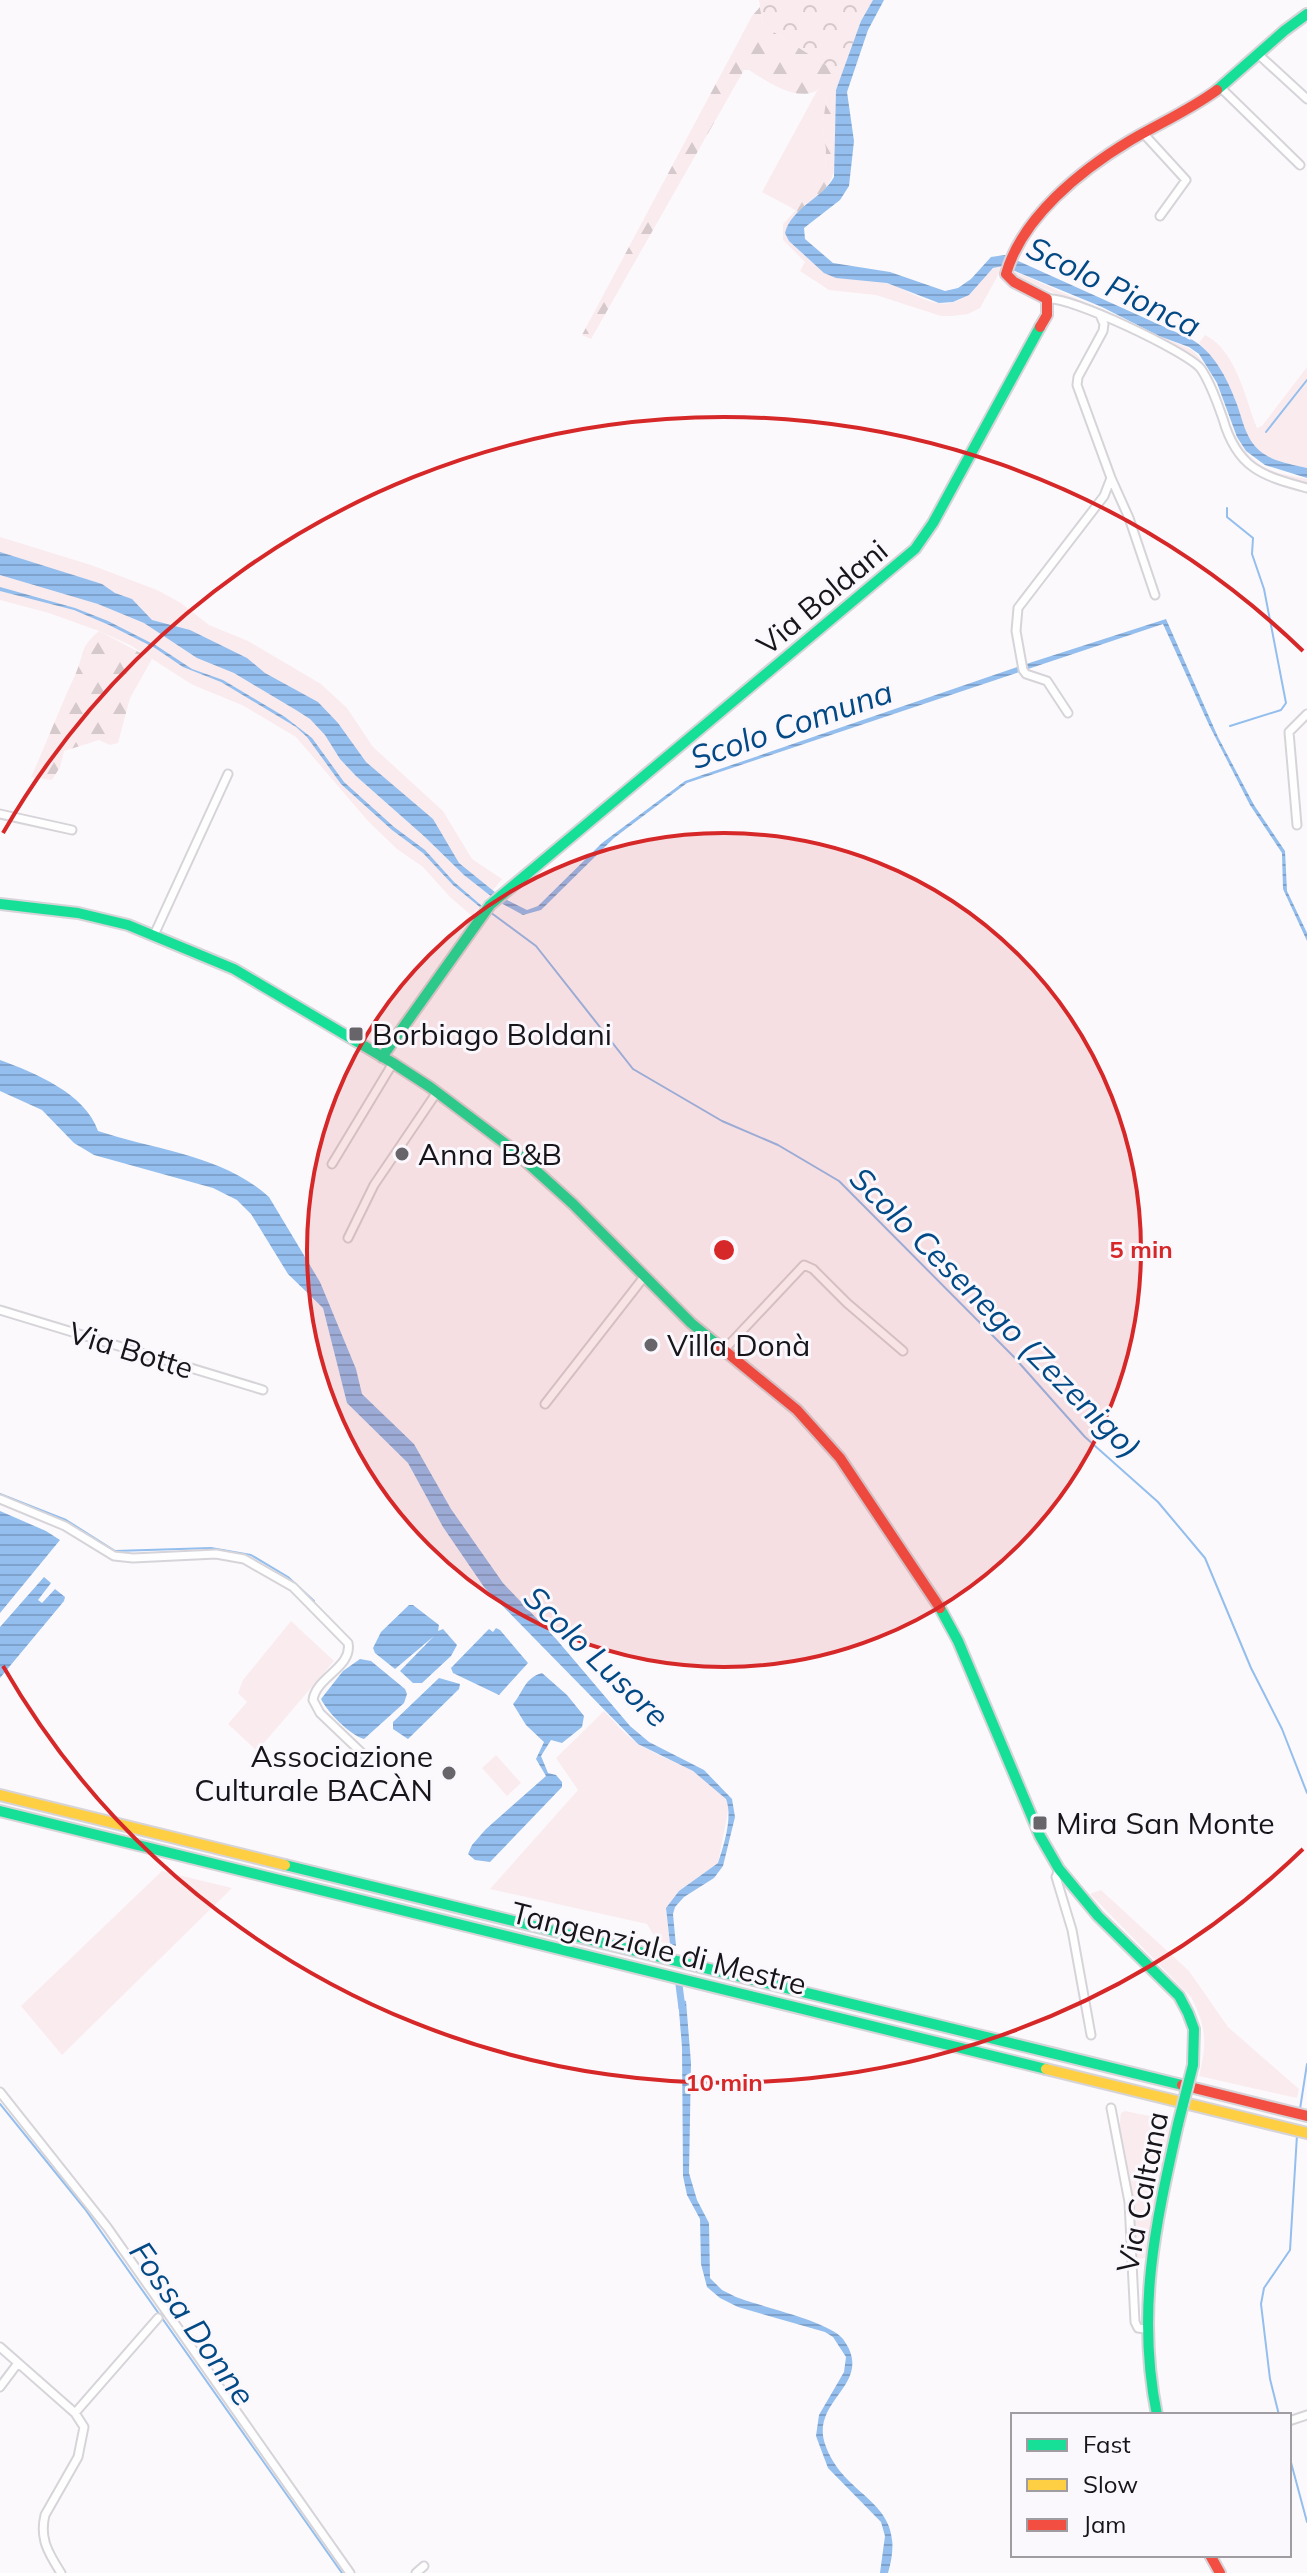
<svg xmlns="http://www.w3.org/2000/svg" width="1307" height="2573" font-family="Mulish,sans-serif">
<defs>
<pattern id="forest-firs" width="22" height="20" patternUnits="userSpaceOnUse" patternTransform="scale(2)"><rect width="22" height="20" fill="#faebee"/><path d="M5 1l3.5 6h-7zM16 11l3.5 6h-7z" fill="#d6c9cc"/></pattern>
<pattern id="park-crowns" width="20" height="18" patternUnits="userSpaceOnUse" patternTransform="scale(2)"><rect width="20" height="18" fill="#faebee"/><path d="M2 6a3 3 0 1 1 6 0M12 15a3 3 0 1 1 6 0" fill="none" stroke="#d6c9cc"/></pattern>
<pattern id="water-rules" width="6" height="5" patternUnits="userSpaceOnUse" patternTransform="scale(2)"><rect width="6" height="5" fill="#93beed"/><path d="M0 2.5h6" fill="none" stroke="#7ea2cb"/></pattern>
</defs>
<rect width="100%" height="100%" fill="#fbf9fc"/>
<path fill="#faebee" d="M 823,85 L 828,89 L 822,128 L 826,149 L 825,175 L 798,203 L 790,207 L 762,192 L 817,91 Z
M 795,211 L 798,212 L 786,229 C 787,241 794,245 802,253 C 837,288 845,274 886,283 C 907,288 928,307 950,303 C 975,299 985,265 1003,266 L 980,308 L 968,314 L 952,316 L 941,316 L 876,295 L 829,290 L 800,271 L 805,262 L 783,240 L 783,224 Z
M 1009,269 L 1192,350 C 1228,383 1221,442 1264,467 C 1276,474 1293,476 1307,479 L 1307,484 C 1288,479 1270,477 1253,465 C 1217,441 1222,381 1187,352 L 1013,275 Z
M 1205,335 C 1236,350 1245,398 1257,428 L 1262,426 L 1307,367 L 1307,468 C 1293,465 1277,462 1265,455 C 1245,442 1243,421 1235,401 C 1227,379 1216,359 1199,343 Z
M 0,537 L 91,565 L 157,590 L 181,603 L 209,625 L 248,641 L 321,684 L 347,708 L 373,747 L 443,811 L 472,859 L 502,879 L 472,916 L 450,897 L 423,867 L 397,849 L 368,821 L 296,737 L 242,705 L 193,685 L 130,645 L 99,631 L 49,613 L 0,600 Z
M 291,1621 L 334,1661 L 257,1751 L 228,1724 L 247,1702 L 238,1693 L 243,1680 Z
M 604,1711 C 615,1722 624,1734 636,1742 C 663,1762 715,1771 729,1806 L 718,1863 L 679,1891 L 666,1911 L 670,1944 L 657,1941 L 647,1924 L 490,1889 L 578,1790 L 556,1758 Z
M 496,1755 L 521,1783 L 507,1796 L 482,1768 Z
M 162,1871 L 232,1888 L 62,2055 L 21,2006 Z
M 1101,1890 L 1189,1971 L 1228,2027 L 1299,2089 L 1297,2098 L 1199,2076 C 1207,2043 1207,2028 1191,1997 L 1090,1894 Z
M 1125,2111 L 1154,2117 L 1172,2127 L 1145,2258 L 1136,2259 L 1131,2195 L 1119,2130 L 1121,2113 Z"/>
<path fill="url(#forest-firs)" d="M 760,7 L 763,25 L 842,75 L 836,90 L 835,165 C 833,188 815,198 798,212 L 790,207 L 798,203 L 825,174 L 826,149 L 822,128 L 828,89 L 823,86 C 802,106 769,83 749,70 L 744,70 L 591,339 L 582,335 L 752,16 Z
M 99,631 L 152,659 L 130,698 L 118,743 L 110,745 L 99,740 L 64,751 L 60,767 L 52,780 L 31,777 C 47,742 60,707 76,673 C 85,652 79,648 99,631 Z"/>
<path fill="url(#park-crowns)" d="M 759,0 L 873,0 L 861,21 L 842,75 L 763,25 Z"/>
<path fill="url(#water-rules)" d="M 873,0 L 884,0 L 868,30 L 847,92 L 854,141 L 849,186 L 840,200 L 804,228 L 805,239 L 833,263 L 890,272 L 945,291 L 958,288 L 971,279 L 991,257 L 1005,255 L 1189,338 C 1213,350 1227,378 1236,402 C 1243,420 1245,438 1260,451 C 1273,462 1292,464 1307,468 L 1307,478 L 1265,465 L 1246,451 L 1237,437 L 1217,383 L 1199,354 L 1189,347 L 1159,336 L 1102,307 L 1003,266 L 993,268 L 969,295 L 953,302 L 939,303 L 887,283 L 836,278 L 824,273 L 789,241 L 785,233 C 792,207 822,199 834,177 L 836,90 L 861,21 Z
M 0,552 L 102,584 L 115,593 L 132,599 L 152,620 L 190,630 L 247,658 L 265,673 L 318,702 L 338,723 L 366,762 L 433,819 L 459,863 L 496,893 L 492,897 L 464,875 L 425,837 L 356,776 L 340,759 L 325,735 L 310,719 L 296,710 L 234,673 L 197,658 L 144,623 L 98,604 L 0,575 Z
M 0,587 L 75,608 L 108,621 L 157,646 L 192,669 L 223,680 L 285,717 L 312,738 L 344,782 L 394,827 L 425,850 L 454,882 L 482,906 L 481,908 L 453,885 L 423,853 L 392,830 L 341,784 L 307,737 L 296,727 L 221,682 L 183,667 L 155,648 L 109,625 L 74,610 L 0,591 Z
M 1166,619 L 1218,737 L 1254,805 L 1285,851 L 1287,891 L 1307,933 L 1307,941 L 1283,889 L 1282,853 L 1250,805 L 1209,725 L 1163,624 L 687,783 L 614,838 L 541,910 L 523,915 L 501,903 L 505,899 L 527,910 L 538,906 L 602,843 L 685,781 L 1020,666 Z
M 0,1060 C 35,1073 85,1093 98,1131 C 155,1150 223,1155 269,1197 L 320,1282 L 356,1369 L 362,1394 L 414,1444 L 451,1509 L 503,1583 L 557,1640 L 630,1726 L 649,1742 L 704,1770 L 732,1799 L 735,1817 L 723,1866 L 714,1878 L 684,1897 L 675,1907 L 673,1914 L 676,1946 L 670,1944 L 666,1908 L 679,1891 L 718,1863 C 724,1845 733,1817 726,1799 L 693,1771 L 638,1744 L 484,1587 L 443,1527 L 408,1463 L 347,1403 L 323,1308 L 288,1274 L 251,1214 L 237,1200 L 213,1188 L 94,1155 L 74,1143 L 42,1110 L 0,1091 Z
M 0,1511 L 46,1531 L 60,1540 L 0,1613 Z
M 44,1577 L 51,1583 L 38,1600 L 42,1603 L 55,1589 L 65,1597 L 64,1601 L 0,1678 L 0,1627 Z
M 409,1605 L 413,1605 L 439,1625 L 438,1631 L 443,1629 L 457,1645 L 451,1656 L 422,1683 L 413,1683 L 400,1671 L 434,1636 L 395,1669 L 375,1653 L 373,1648 L 381,1632 Z
M 496,1628 L 500,1630 L 528,1663 L 499,1695 L 453,1673 L 451,1668 L 486,1632 L 489,1629 L 493,1632 Z
M 360,1659 L 371,1661 L 405,1689 L 407,1694 L 404,1703 L 364,1739 C 350,1735 328,1713 321,1699 L 343,1671 Z
M 542,1673 L 567,1695 L 584,1716 L 582,1727 L 562,1743 L 551,1740 L 541,1756 L 548,1773 L 556,1775 L 562,1782 L 562,1787 L 490,1862 L 475,1860 L 468,1854 L 472,1845 L 486,1829 L 546,1776 L 536,1759 L 544,1742 L 526,1725 L 513,1704 C 523,1693 524,1678 542,1673 Z
M 439,1678 L 460,1684 L 459,1689 L 408,1739 L 393,1729 L 393,1722 Z
M 678,1999 L 686,2001 L 691,2063 L 689,2173 L 697,2200 L 709,2223 L 710,2278 L 722,2290 L 736,2297 C 761,2307 829,2321 843,2339 C 876,2384 810,2399 825,2444 C 844,2501 910,2499 888,2573 L 880,2573 L 885,2536 L 881,2522 L 828,2468 L 816,2436 L 819,2415 L 844,2372 L 846,2357 L 833,2337 L 825,2332 L 738,2307 L 720,2298 L 707,2287 L 701,2264 L 700,2219 L 687,2195 L 683,2176 L 682,2047 Z"/>
<g fill="none" stroke-linecap="round" stroke-linejoin="round">
<path stroke="#93beed" stroke-width="2" d="M 1266,432 L 1307,380
M 1227,508 L 1227,517 L 1253,538 L 1252,554 L 1264,589 L 1286,703 L 1281,710 L 1230,726
M 490,912 L 536,946 L 633,1069 L 722,1121 L 778,1145 L 839,1181 L 1013,1356 L 1085,1437 L 1158,1502 L 1205,1558 L 1251,1668 L 1282,1729 L 1307,1793
M 0,1494 L 66,1520 L 115,1551 L 211,1548 L 251,1555 L 288,1577 L 314,1601
M 0,2104 L 85,2209 L 342,2573
M 1300,2109 L 1307,2064
M 1279,2415 L 1270,2379 L 1261,2304 L 1264,2288 L 1290,2250 L 1297,2135
M 1289,2455 L 1307,2522"/>
<path stroke="#93beed" stroke-width="7" d="M 678,1977 L 682,2008"/>
<g stroke="#d6d4d8" stroke-width="11">
<path id="street" d="M 1259,55 L 1307,99
M 1221,88 L 1300,165
M 1143,133 L 1186,180 L 1160,216
M 1047,299 C 1068,295 1188,352 1201,369 C 1211,384 1217,402 1223,419 C 1237,468 1262,476 1307,488
M 1100,315 L 1104,324 L 1103,331 L 1078,377 L 1077,385 L 1111,478 L 1129,518 L 1155,595
M 1068,713 L 1047,681 L 1026,674 L 1023,670 L 1016,631 L 1018,608 L 1104,496 L 1111,478
M 0,814 L 72,830
M 1297,825 L 1289,732 L 1307,714
M 154,935 L 228,774
M 332,1164 L 393,1063
M 348,1238 L 374,1185 L 437,1092
M 0,1310 L 263,1390
M 724,1350 L 804,1265 L 813,1269 L 847,1303 L 903,1351
M 545,1404 L 644,1277
M 0,1499 L 65,1526 L 114,1556 L 133,1558 L 216,1554 L 244,1559 L 293,1587 L 348,1643 C 353,1667 316,1677 313,1700 L 320,1713 L 365,1756
M 1059,1869 L 1056,1877 L 1072,1930 L 1091,2035
M 0,2092 L 107,2227 L 350,2573
M 1111,2108 L 1129,2202 L 1135,2322 L 1138,2328 L 1145,2329
M 0,2347 L 75,2413 L 84,2427 L 78,2457 L 45,2515 C 39,2539 49,2554 61,2573
M 0,2387 L 18,2363
M 75,2413 L 158,2318
M 1289,2421 L 1307,2415
M 416,2573 L 424,2566"/>
</g>
<g stroke="#d6d4d8" stroke-width="14">
<path id="fast" d="M 1217,90 L 1284,31 L 1307,14
M 0,904 L 78,913 L 128,925 L 234,969 L 393,1063 L 430,1087 L 511,1148 L 573,1204 L 691,1323 L 719,1346
M 382,1057 L 490,905 L 915,549 L 933,523 L 1040,327
M 940,1608 L 958,1641 L 1040,1836 L 1059,1869 L 1098,1916 L 1179,1996 L 1188,2013 L 1194,2029 L 1193,2065
M 0,1811 L 1046,2069
M 285,1865 L 1182,2085
M 1157,2415 C 1136,2311 1155,2226 1178,2124"/>
</g>
<g stroke="#d6d4d8" stroke-width="14">
<path id="slow" d="M 0,1795 L 285,1865
M 1046,2069 L 1307,2133"/>
</g>
<g stroke="#d6d4d8" stroke-width="14">
<path id="jam" d="M 1040,327 L 1047,315 L 1047,299 L 1014,282 L 1006,274 C 1022,217 1081,170 1131,140 C 1160,123 1190,110 1217,90
M 719,1346 L 797,1410 L 840,1458 L 940,1608
M 1182,2085 L 1307,2116
M 1210,2555 L 1220,2573"/>
</g>
<use href="#street" stroke="#fefeff" stroke-width="7"/>
<use href="#fast" stroke="#16e098" stroke-width="10"/>
<use href="#slow" stroke="#ffcf43" stroke-width="10"/>
<use href="#jam" stroke="#f24e42" stroke-width="10"/>
<g stroke="#d6d4d8" stroke-width="14" stroke-linecap="butt">
<path id="fast-bridge" d="M 1178,2124 L 1193,2065"/>
</g>
<use href="#fast-bridge" stroke="#16e098" stroke-width="10"/>
</g>
<circle cx="724" cy="1250" r="417" fill="#d62828" fill-opacity=".12"/>
<g fill="none" stroke="#d62828" stroke-width="4">
<circle cx="724" cy="1250" r="417"/>
<path d="M1303 1849A833 833 0 0 1 3 1666M3 833A833 833 0 0 1 1303 651"/>
</g>
<g fill="#676569" stroke="#fbf8fd" stroke-width="3">
<rect x="348" y="1026" width="16" height="16" rx="4"/>
<circle cx="402" cy="1154" r="8"/>
<circle cx="651" cy="1345" r="8"/>
<circle cx="449" cy="1773" r="8"/>
<rect x="1032" y="1815" width="16" height="16" rx="4"/>
</g>
<g text-anchor="middle" dominant-baseline="central" stroke-width="6" stroke-linejoin="round" paint-order="stroke">
<g font-size="30" fill="#17151a" stroke="#fbf8fd">
<text transform="translate(822 597) rotate(-40)">Via Boldani</text>
<text transform="translate(131 1350) rotate(17)">Via Botte</text>
<text transform="translate(659 1948) rotate(14)">Tangenziale di Mestre</text>
<text transform="translate(1142 2192) rotate(-79)">Via Caltana</text>
</g>
<g font-size="30" fill="#17151a" stroke="#fbf8fd" text-anchor="start">
<text x="372" y="1034">Borbiago Boldani</text>
<text x="418" y="1154">Anna B&amp;B</text>
<text x="667" y="1345">Villa Donà</text>
<text x="433" y="1756" text-anchor="end">Associazione<tspan x="433" dy="34">Culturale BACÀN</tspan></text>
<text x="1056" y="1823">Mira San Monte</text>
</g>
<g font-size="32" font-style="italic" fill="#024985" stroke="#fbf8fd">
<text transform="translate(1114 286) rotate(26)">Scolo Pionca</text>
<text transform="translate(791 724) rotate(-19)">Scolo Comuna</text>
<text transform="translate(996 1312) rotate(45)">Scolo Cesenego (Zezenigo)</text>
<text transform="translate(597 1656) rotate(44)">Scolo Lusore</text>
<text transform="translate(193 2323) rotate(55)">Fossa Donne</text>
</g>
</g>
<circle cx="724" cy="1250" r="12" fill="#d62828" stroke="#fbf8fd" stroke-width="4"/>
<g font-size="24" text-anchor="middle" font-weight="bold" fill="#d62828" stroke="#fbf8fd" stroke-width="6" stroke-linejoin="round" paint-order="stroke">
<text x="1141" y="1258">5 min</text>
<text x="724" y="2091">10 min</text>
</g>
<rect x="1011" y="2413" width="280" height="144" fill="#fbf8fd" stroke="#a09da2" stroke-width="2"/>
<rect x="1027" y="2439" width="40" height="12" fill="#16e098" stroke="#a09da2" stroke-width="2"/>
<text x="1083" y="2453" font-size="24" fill="#17151a">Fast</text>
<rect x="1027" y="2479" width="40" height="12" fill="#ffcf43" stroke="#a09da2" stroke-width="2"/>
<text x="1083" y="2493" font-size="24" fill="#17151a">Slow</text>
<rect x="1027" y="2519" width="40" height="12" fill="#f24e42" stroke="#a09da2" stroke-width="2"/>
<text x="1083" y="2533" font-size="24" fill="#17151a">Jam</text>
</svg>
